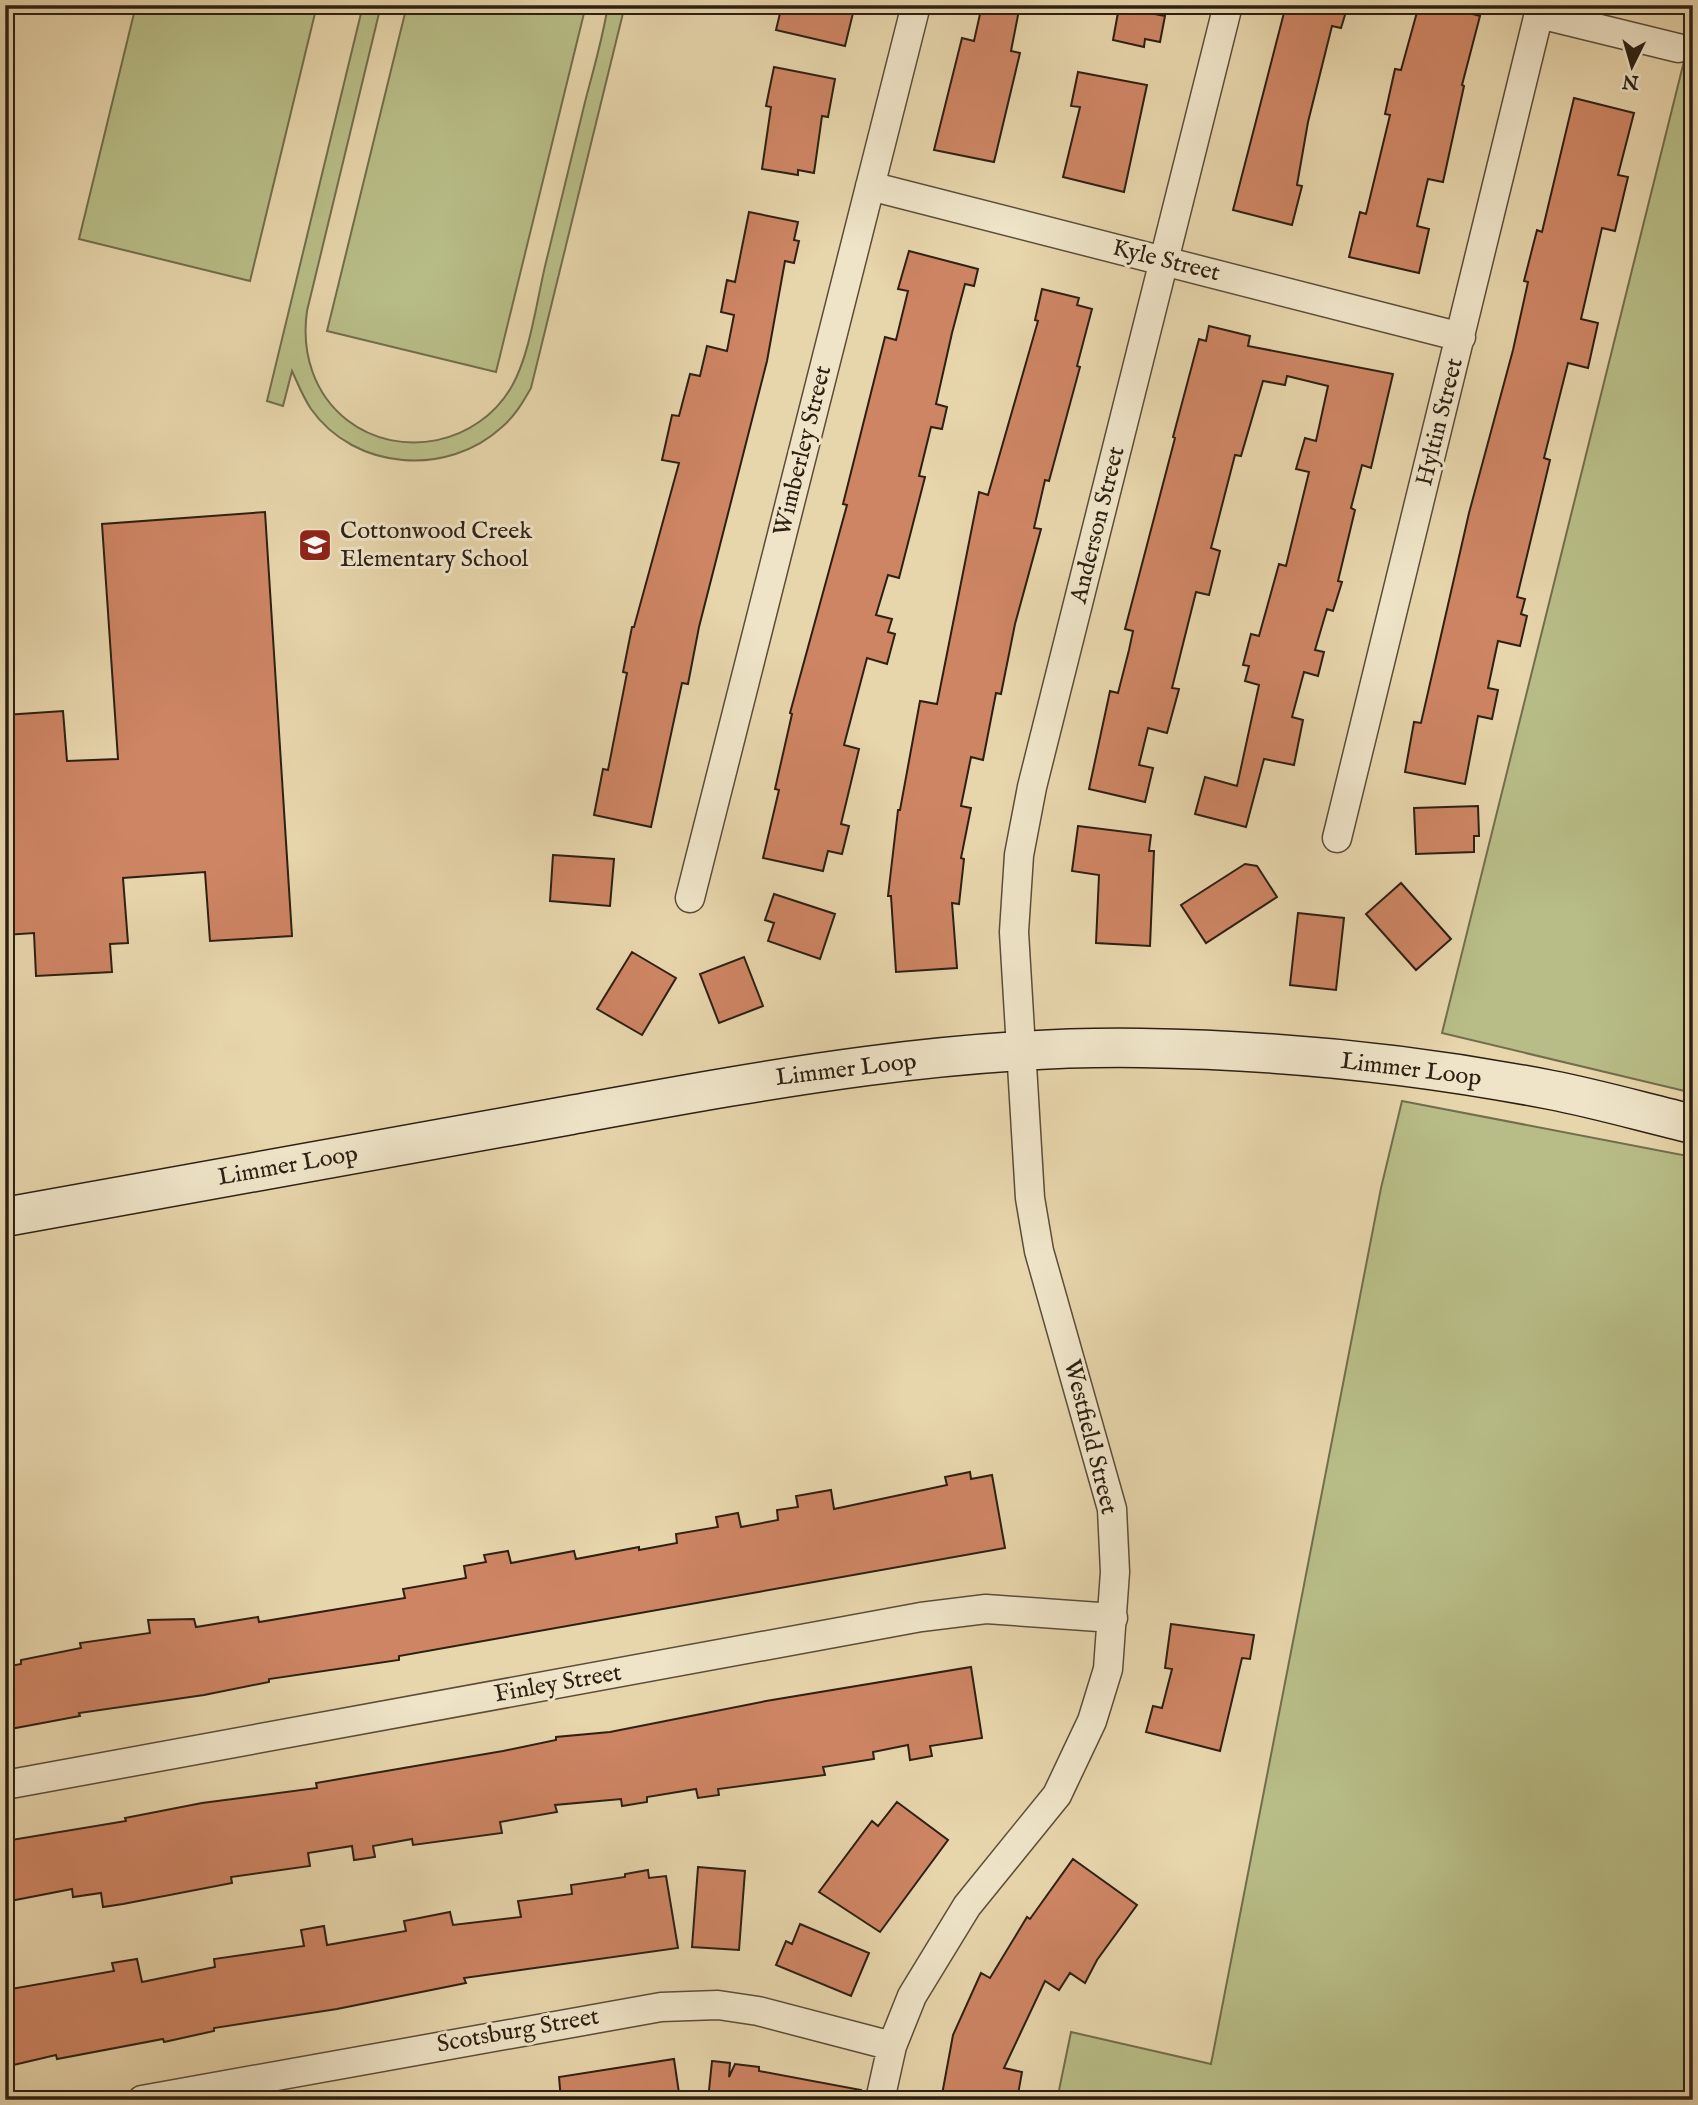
<svg xmlns="http://www.w3.org/2000/svg" width="1698" height="2105" font-family="'IM FELL English',serif">
<rect width="100%" height="100%" fill="#e7d5ab"/>
<filter id="stains"><feTurbulence type="fractalNoise" baseFrequency=".00286" numOctaves="4"/><feColorMatrix values="0 0 0 0 .2 0 0 0 0 .09 0 0 0 0 .02 0 0 0 .5 -.17"/></filter>
<radialGradient id="worn" r=".72"><stop offset=".6" stop-color="#630" stop-opacity="0"/><stop offset="1" stop-color="#630" stop-opacity=".3"/></radialGradient>
<path fill="#b8bd87" stroke="#726e4d" stroke-width="2" d="M 136,5 L 317,5 L 250,281 L 79,239 Z
M 363,5 L 381,5 L 307,311 C 301,353 314,394 347,420 C 400,461 479,444 512,386 C 531,352 537,297 547,258 C 560,205 573,152 586,98 C 594,68 603,37 608,5 L 625,5 L 531,388 C 523,402 515,416 502,427 C 448,477 355,471 311,409 C 303,397 298,384 292,371 L 283,406 L 267,401 Z
M 407,5 L 586,5 L 496,372 L 327,331 Z
M 1693,25 L 1693,1093 L 1442,1033 Z
M 1402,1101 L 1693,1157 L 1693,2100 L 1057,2100 L 1071,2032 L 1211,2064 L 1381,1188 Z"/>
<path fill="#ce8564" stroke="#2d2013" stroke-width="2" d="M 782,5 L 820,5 L 853,13 L 845,46 L 776,30 Z
M 982,5 L 1020,5 L 1011,51 L 1020,53 L 994,162 L 934,150 L 962,38 L 974,41 Z
M 1286,5 L 1348,5 L 1341,28 L 1332,26 L 1308,122 L 1297,185 L 1302,186 L 1292,225 L 1233,210 Z
M 1419,5 L 1439,5 L 1480,16 L 1462,85 L 1464,86 L 1443,182 L 1428,179 L 1417,226 L 1429,229 L 1419,273 L 1349,257 L 1360,212 L 1366,214 L 1390,115 L 1385,114 L 1395,69 L 1401,70 Z
M 1119,7 L 1165,16 L 1160,42 L 1145,39 L 1144,47 L 1113,40 Z
M 774,67 L 835,79 L 828,117 L 822,116 L 814,173 L 798,170 L 798,175 L 762,169 L 771,107 L 766,106 Z
M 1078,72 L 1147,85 L 1124,192 L 1063,177 L 1080,107 L 1071,106 Z
M 1574,98 L 1634,113 L 1618,175 L 1628,177 L 1615,231 L 1602,228 L 1581,319 L 1598,323 L 1588,368 L 1568,363 L 1544,458 L 1550,460 L 1517,597 L 1525,599 L 1521,614 L 1527,616 L 1520,646 L 1498,641 L 1488,688 L 1498,690 L 1492,719 L 1478,716 L 1465,784 L 1405,772 L 1414,722 L 1421,723 L 1469,513 L 1513,350 L 1528,282 L 1524,281 L 1537,230 L 1542,232 Z
M 749,212 L 798,222 L 794,240 L 799,241 L 794,263 L 785,261 L 767,361 L 699,627 L 688,684 L 682,683 L 651,827 L 594,815 L 603,769 L 608,770 L 627,673 L 623,672 L 632,627 L 634,627 L 679,463 L 662,460 L 672,415 L 679,416 L 690,374 L 700,376 L 707,346 L 727,351 L 734,315 L 721,312 L 727,280 L 735,282 Z
M 909,251 L 978,269 L 974,286 L 965,284 L 952,333 L 936,404 L 947,407 L 942,429 L 931,427 L 919,476 L 925,477 L 899,578 L 888,575 L 876,615 L 892,619 L 888,632 L 895,634 L 887,664 L 867,658 L 844,745 L 859,749 L 841,824 L 849,826 L 842,854 L 828,851 L 823,871 L 763,858 L 779,790 L 775,789 L 792,714 L 790,713 L 847,505 L 843,504 L 885,337 L 896,340 L 908,291 L 898,289 Z
M 1042,289 L 1079,298 L 1077,305 L 1092,309 L 1077,366 L 1080,367 L 1049,481 L 1045,480 L 1034,528 L 1041,529 L 1015,624 L 1001,694 L 996,693 L 983,760 L 971,757 L 961,806 L 971,808 L 961,858 L 964,859 L 959,904 L 952,903 L 957,968 L 896,972 L 891,896 L 888,896 L 898,810 L 900,810 L 920,701 L 937,704 L 979,492 L 988,495 L 1038,321 L 1035,320 Z
M 1209,326 L 1250,336 L 1248,346 L 1393,374 L 1371,468 L 1362,465 L 1351,508 L 1355,510 L 1338,581 L 1342,582 L 1333,611 L 1327,609 L 1315,650 L 1324,652 L 1318,676 L 1304,672 L 1292,717 L 1303,720 L 1294,765 L 1264,759 L 1246,827 L 1195,814 L 1205,777 L 1237,786 L 1259,685 L 1245,681 L 1249,666 L 1243,665 L 1251,634 L 1259,636 L 1279,564 L 1286,566 L 1309,472 L 1296,469 L 1305,438 L 1316,441 L 1328,386 L 1287,376 L 1285,385 L 1263,381 L 1241,456 L 1235,455 L 1211,548 L 1220,551 L 1209,595 L 1196,592 L 1172,688 L 1179,689 L 1167,733 L 1148,728 L 1139,765 L 1153,768 L 1145,802 L 1089,789 L 1110,691 L 1118,693 L 1129,650 L 1133,631 L 1125,629 L 1175,438 L 1173,437 L 1199,339 L 1206,341 Z
M 265,512 L 292,936 L 210,941 L 205,872 L 123,878 L 128,943 L 110,944 L 112,972 L 36,976 L 34,933 L 5,935 L 5,715 L 63,711 L 67,761 L 118,759 L 102,524 Z
M 1478,806 L 1479,836 L 1474,836 L 1474,852 L 1416,854 L 1414,808 Z
M 1078,826 L 1151,835 L 1149,851 L 1154,851 L 1150,946 L 1096,943 L 1099,875 L 1072,871 Z
M 553,855 L 614,859 L 610,906 L 550,901 Z
M 1245,864 L 1257,866 L 1277,897 L 1206,943 L 1181,905 Z
M 1401,883 L 1451,939 L 1416,970 L 1366,914 Z
M 774,894 L 835,914 L 820,959 L 768,941 L 774,923 L 765,920 Z
M 1298,913 L 1344,918 L 1336,990 L 1290,985 Z
M 632,952 L 676,978 L 642,1035 L 597,1009 Z
M 744,957 L 763,1006 L 719,1023 L 700,974 Z
M 970,1472 L 971,1479 L 992,1475 L 1005,1548 L 399,1656 L 399,1660 L 269,1679 L 269,1682 L 204,1695 L 79,1713 L 80,1716 L 5,1730 L 5,1667 L 21,1664 L 21,1660 L 81,1648 L 80,1643 L 150,1633 L 148,1620 L 194,1619 L 196,1627 L 258,1617 L 259,1622 L 405,1598 L 403,1589 L 466,1578 L 464,1566 L 486,1562 L 484,1555 L 508,1551 L 511,1563 L 574,1551 L 576,1559 L 639,1547 L 639,1550 L 677,1543 L 676,1534 L 718,1527 L 716,1517 L 738,1513 L 741,1527 L 778,1520 L 777,1510 L 798,1507 L 796,1496 L 831,1490 L 834,1509 L 947,1485 L 945,1477 Z
M 1171,1624 L 1254,1635 L 1250,1659 L 1242,1658 L 1220,1751 L 1146,1732 L 1153,1706 L 1162,1708 L 1172,1669 L 1165,1668 Z
M 971,1667 L 982,1738 L 930,1746 L 932,1756 L 910,1760 L 908,1745 L 873,1752 L 874,1759 L 823,1767 L 825,1775 L 718,1789 L 719,1795 L 698,1798 L 696,1789 L 647,1797 L 647,1802 L 622,1806 L 621,1799 L 555,1805 L 557,1812 L 500,1822 L 502,1833 L 413,1845 L 412,1839 L 373,1846 L 375,1857 L 354,1860 L 352,1846 L 308,1853 L 310,1866 L 231,1877 L 232,1883 L 123,1904 L 103,1907 L 101,1893 L 73,1897 L 72,1889 L 5,1902 L 5,1841 L 126,1821 L 125,1818 L 202,1803 L 317,1788 L 316,1783 L 503,1751 L 556,1740 L 556,1737 L 610,1732 L 766,1701 Z
M 897,1802 L 948,1840 L 880,1932 L 819,1892 L 872,1821 L 878,1826 Z
M 1073,1859 L 1137,1905 L 1097,1960 L 1085,1983 L 1070,1973 L 1059,1990 L 1045,1981 L 1004,2068 L 1022,2072 L 1017,2100 L 941,2100 L 953,2035 L 981,1973 L 990,1978 L 1027,1917 L 1030,1919 Z
M 698,1867 L 745,1871 L 739,1950 L 692,1947 Z
M 648,1870 L 649,1878 L 666,1876 L 678,1948 L 464,1978 L 466,1983 L 337,2009 L 214,2028 L 214,2031 L 164,2042 L 163,2039 L 57,2059 L 56,2055 L 5,2067 L 5,1990 L 114,1971 L 112,1963 L 137,1959 L 142,1982 L 215,1967 L 214,1959 L 304,1946 L 301,1930 L 324,1926 L 327,1945 L 406,1931 L 404,1921 L 450,1912 L 453,1925 L 521,1917 L 518,1901 L 572,1894 L 571,1885 L 625,1877 L 625,1874 Z
M 800,1924 L 869,1953 L 851,1996 L 776,1965 L 786,1941 L 792,1944 Z
M 674,2059 L 680,2100 L 561,2100 L 559,2077 Z
M 712,2061 L 730,2063 L 729,2077 L 735,2064 L 759,2067 L 759,2071 L 861,2090 L 860,2100 L 708,2100 Z"/>
<g fill="none" stroke-linecap="round" stroke-linejoin="round">
<g stroke="#5c4d39" stroke-width="31">
<path id="street" d="M 1539,14 L 1678,48
M 870,186 L 1461,337
M 1337,838 L 1541,5
M 690,898 L 916,5
M 5,1785 L 921,1617 L 986,1609 L 1113,1618
M 142,2100 L 661,2007 L 718,2005 L 758,2011 L 892,2046
M 880,2100 L 892,2046 L 912,1996 L 967,1906 L 1057,1795 L 1092,1721 L 1108,1669 L 1115,1572 L 1112,1509 L 1039,1251 L 1030,1198 L 1014,932 L 1019,855 L 1032,787 L 1228,5"/>
</g>
<g stroke="#2d2013" stroke-width="41">
<path id="secondary" d="M 5,1217 C 194,1183 383,1149 571,1115 C 759,1081 949,1045 1141,1048 C 1278,1050 1417,1064 1551,1090 C 1598,1099 1646,1113 1693,1124"/>
</g>
<use href="#street" stroke="#efe4c8" stroke-width="28"/>
<use href="#secondary" stroke="#efe4c8" stroke-width="38"/>
</g>
<defs>
<g id="school-square" transform="scale(1.75)"><rect x="-9" y="-9" width="18" height="18" rx="4" fill="#8f2418" stroke="#efe4c8"/><path d="M0-5L7-2L0 1L-7-2ZM-4 1L0 2.5L4 1V4Q0 6-4 4Z" fill="#fff"/></g>
</defs>
<g fill-rule="evenodd">
<use href="#school-square" x="315" y="545"/>
</g>
<g text-anchor="middle" dominant-baseline="central" stroke-width="6" stroke-linejoin="round" paint-order="stroke">
<g font-size="24" fill="#2d2013" stroke="#efe4c8">
<text transform="translate(1166 261) rotate(14)">Kyle Street</text>
<text transform="translate(1440 422) rotate(-76)">Hyltin Street</text>
<text transform="translate(803 451) rotate(-76)">Wimberley Street</text>
<text transform="translate(1098 525) rotate(-76)">Anderson Street</text>
<text transform="translate(846 1070) rotate(-7)">Limmer Loop</text>
<text transform="translate(1411 1070) rotate(7)">Limmer Loop</text>
<text transform="translate(288 1166) rotate(-10)">Limmer Loop</text>
<text transform="translate(1090 1437) rotate(76)">Westfield Street</text>
<text transform="translate(558 1684) rotate(-10)">Finley Street</text>
<text transform="translate(518 2031) rotate(-10)">Scotsburg Street</text>
</g>
<g font-size="24" fill="#2d2013" stroke="#efe4c8" text-anchor="start">
<text x="340" y="531">Cottonwood Creek<tspan x="340" dy="28">Elementary School</tspan></text>
</g>
</g>
<rect width="1698" height="2105" fill="none" stroke="#e7d5ab" stroke-width="28"/>
<rect x="7" y="7" width="1684" height="2091" fill="none" stroke="#2d2013" stroke-width="3.5"/>
<rect x="14" y="14" width="1670" height="2077" fill="none" stroke="#2d2013" stroke-width="2"/>
<g transform="translate(1632 66) rotate(185)" stroke="#efe4c8" stroke-width="5" paint-order="stroke">
<path d="M0-5L12 26L0 18L-12 26Z" fill="#2d2013"/>
<text y="-10" font-size="19" font-weight="bold" text-anchor="middle" fill="#2d2013">N</text>
</g>
<rect width="100%" height="100%" filter="url(#stains)"/>
<rect width="100%" height="100%" fill="url(#worn)"/>
</svg>
